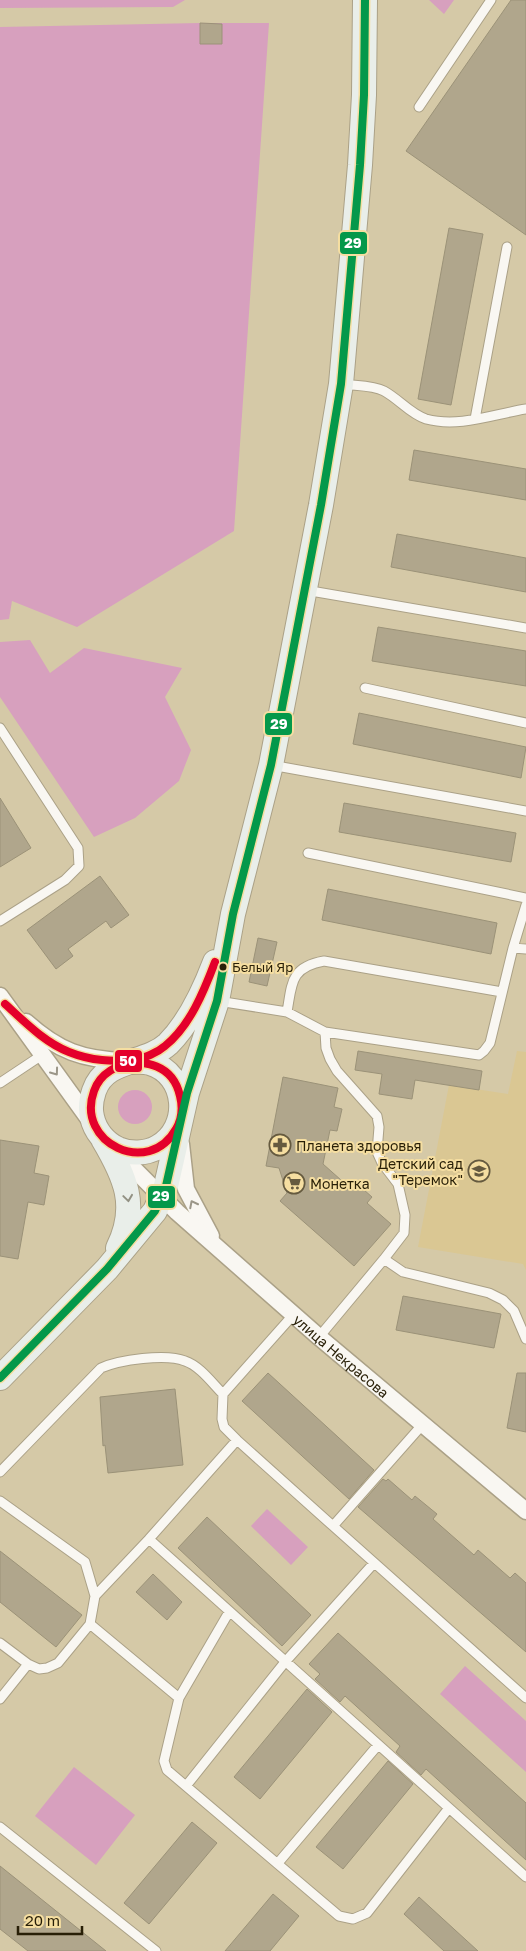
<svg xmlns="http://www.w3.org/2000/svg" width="526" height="1951" font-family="'Golos Text',sans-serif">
<rect width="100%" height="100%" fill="#d5c9a7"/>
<path fill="#dac793" d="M 517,1051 L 526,1052 L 526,1270 L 523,1264 L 418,1247 L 449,1085 L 508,1094 Z"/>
<path fill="#d7a0be" d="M 0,0 L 185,0 L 173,7 L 0,8 Z
M 429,0 L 454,0 L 444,14 Z
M 200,23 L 269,23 L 234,531 L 77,627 L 12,601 L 9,619 L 0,620 L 0,27 Z
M 30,640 L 50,673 L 84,648 L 182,668 L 165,697 L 191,750 L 179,781 L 135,818 L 94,837 L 0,697 L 0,642 Z
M118 1107a17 17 0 1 1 34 0a17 17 0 1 1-34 0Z
M 267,1509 L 308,1547 L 291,1565 L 251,1526 Z
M 465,1666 L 526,1721 L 526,1772 L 440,1694 Z
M 74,1767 L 135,1815 L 96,1865 L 35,1816 Z"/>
<path fill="#b0a68c" stroke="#9b9278" d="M 511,0 L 526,0 L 526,235 L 406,151 Z
M 200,23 L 222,24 L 222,44 L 200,44 Z
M 449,228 L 483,234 L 451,405 L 418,399 Z
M 414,450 L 526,469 L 526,500 L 409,480 Z
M 397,534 L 526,558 L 526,592 L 391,567 Z
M 378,627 L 526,651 L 526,686 L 372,661 Z
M 359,713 L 526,747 L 521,778 L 353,744 Z
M 0,798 L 31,848 L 0,867 Z
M 344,803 L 516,833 L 511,862 L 339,832 Z
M 100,876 L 129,915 L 111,928 L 106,921 L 68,949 L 73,956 L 56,969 L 27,930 Z
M 328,889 L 497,923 L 491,954 L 322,920 Z
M 258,938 L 277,942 L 267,986 L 249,982 Z
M 358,1051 L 482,1071 L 479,1090 L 415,1080 L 412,1099 L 379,1094 L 382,1074 L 355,1070 Z
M 283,1077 L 338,1088 L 334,1107 L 342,1109 L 337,1131 L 330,1130 L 323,1164 L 350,1188 L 355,1182 L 372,1197 L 367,1203 L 391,1224 L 354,1266 L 280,1201 L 287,1193 L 279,1168 L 266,1166 Z
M 0,1140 L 39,1146 L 34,1173 L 49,1176 L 44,1205 L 28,1202 L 18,1259 L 0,1256 Z
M 403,1296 L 501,1314 L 494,1348 L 396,1330 Z
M 268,1373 L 374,1470 L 349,1499 L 242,1401 Z
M 517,1373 L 526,1373 L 526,1432 L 507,1428 Z
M 175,1389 L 183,1465 L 108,1473 L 105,1445 L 103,1446 L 100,1397 Z
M 383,1479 L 386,1481 L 388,1479 L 412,1500 L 415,1496 L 437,1514 L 433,1519 L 474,1555 L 478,1550 L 510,1578 L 515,1573 L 526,1583 L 526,1652 L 358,1507 Z
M 207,1517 L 311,1615 L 282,1646 L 178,1548 Z
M 0,1551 L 82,1615 L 56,1647 L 0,1602 Z
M 153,1574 L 182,1602 L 167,1620 L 136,1592 Z
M 338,1633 L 526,1803 L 526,1860 L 426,1769 L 421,1775 L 396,1752 L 400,1746 L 345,1696 L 340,1702 L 315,1679 L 320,1674 L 309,1664 Z
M 307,1689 L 332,1712 L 260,1799 L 234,1777 Z
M 388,1761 L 413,1784 L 343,1869 L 316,1847 Z
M 192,1822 L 217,1843 L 149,1924 L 124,1903 Z
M 0,1866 L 106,1951 L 28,1951 L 0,1929 Z
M 273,1894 L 299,1916 L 270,1951 L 225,1951 Z
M 419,1897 L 478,1951 L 444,1951 L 404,1914 Z"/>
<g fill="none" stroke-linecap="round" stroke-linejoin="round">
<g stroke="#aba187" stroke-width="11">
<path id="lane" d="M 419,107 L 491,0
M 342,384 C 355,386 373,385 384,391 C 399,399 410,414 426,419 C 459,428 494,414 526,409
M 475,419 L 507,247
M 305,590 L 526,628
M 365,688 L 526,723
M 0,728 L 78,848 L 79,866 L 65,880 L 0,921
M 271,765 L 526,811
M 308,853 L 526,898
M 513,948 L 526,949
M 218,1001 L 287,1012 L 325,1032 L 479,1055 L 484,1051 L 490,1043 L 513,948 L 526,905
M 287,1012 C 292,984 290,967 324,961 L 502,992
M 325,1032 L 326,1048 L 330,1059 L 337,1071 L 377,1116 L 379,1127 L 377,1152 L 382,1163 L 398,1184 L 405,1215 L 404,1233 L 384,1259
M 0,1083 L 42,1055
M 294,1314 L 223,1394 L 222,1419 L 224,1427 L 237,1440 L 333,1526
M 319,1337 L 384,1259 L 403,1272 L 489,1293 L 503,1300 L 514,1311 L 526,1339
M 423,1424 L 333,1526 L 526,1698
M 237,1440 L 149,1539 L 526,1877
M 0,1472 L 101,1368 C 119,1360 166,1353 185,1361 C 200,1366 212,1383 223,1394
M 0,1501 L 85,1562 L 95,1596
M 90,1624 L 179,1698 L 164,1761 L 167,1770 L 339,1916 L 353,1919 L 367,1913 L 449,1808
M 0,1643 L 28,1664
M 179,1698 L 229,1612
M 0,1699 L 28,1664 L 39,1669 L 47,1668 L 58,1663 L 90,1624 L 95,1596 L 149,1539
M 186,1786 L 285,1662 L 374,1563
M 0,1827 L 156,1951
M 278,1863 L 378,1745"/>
</g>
<g stroke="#aba187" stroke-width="19">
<g id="street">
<path d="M 0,996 L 91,1122"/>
<path d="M 26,1022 C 58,1051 83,1060 126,1061"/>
<path d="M 181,1144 L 186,1189 L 211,1236"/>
<path id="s1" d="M 115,1150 L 177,1212 L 319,1337 L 526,1511"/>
</g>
</g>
<g stroke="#aba187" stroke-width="26">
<path id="secondary" d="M 131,1062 C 137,1062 144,1061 150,1063 C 188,1074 192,1128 158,1147 C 146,1154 130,1154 118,1149 C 105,1143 95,1131 92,1117 C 90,1109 91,1100 94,1091 C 105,1058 145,1065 168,1044 C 190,1022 204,991 215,962
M 103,1139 C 125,1176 139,1206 118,1248
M 0,1378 L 107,1269 L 155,1211 L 166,1186 L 187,1093 L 217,1001 L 233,914 L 271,765 L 321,505 L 341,384 L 360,165 L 364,95 L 365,0"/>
</g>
<use href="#lane" stroke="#f9f7f2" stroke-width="9"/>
<use href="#street" stroke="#f9f7f2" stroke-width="16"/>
<use href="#secondary" stroke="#e9eee9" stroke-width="24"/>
<g stroke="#f5dea1" stroke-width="11">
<path id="bus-1" d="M 5,1004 C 25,1022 44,1042 69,1052 C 79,1056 91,1059 102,1060 C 133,1063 171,1056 180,1096 C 183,1108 182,1119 176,1129 C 149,1178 75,1143 94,1091 C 105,1059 143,1065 165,1046 C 190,1026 204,991 215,962"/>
</g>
<g stroke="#f5dea1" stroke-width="11">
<path id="bus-2" d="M 0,1378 L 107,1269 L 155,1211 L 166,1186 L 187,1093 L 217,1001 L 233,914 L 271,765 L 321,505 L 341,384 L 360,165 L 364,95 L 365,0"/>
</g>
<use href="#bus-1" stroke="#e4002b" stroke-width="8"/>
<use href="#bus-2" stroke="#04984a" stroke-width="8"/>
</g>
<defs><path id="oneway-chevron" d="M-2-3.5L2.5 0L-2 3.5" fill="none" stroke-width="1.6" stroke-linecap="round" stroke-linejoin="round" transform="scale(1.25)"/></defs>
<g stroke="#9b9688">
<use href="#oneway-chevron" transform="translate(55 1072) rotate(54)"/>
<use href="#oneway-chevron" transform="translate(193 1204) rotate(-117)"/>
</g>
<use stroke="#929183" href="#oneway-chevron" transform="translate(128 1198) rotate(82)"/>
<defs>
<g id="pharmacy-ring" transform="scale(1.125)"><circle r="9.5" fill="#f5dea1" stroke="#655a3f" stroke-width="1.5"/><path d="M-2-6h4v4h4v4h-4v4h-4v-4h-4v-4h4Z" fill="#655a3f"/></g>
<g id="school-ring" transform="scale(1.125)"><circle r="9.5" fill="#f5dea1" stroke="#655a3f" stroke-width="1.5"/><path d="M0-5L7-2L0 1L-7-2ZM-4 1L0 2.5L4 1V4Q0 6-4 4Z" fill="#655a3f"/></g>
<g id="supermarket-ring" transform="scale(1.125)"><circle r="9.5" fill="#f5dea1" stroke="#655a3f" stroke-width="1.5"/><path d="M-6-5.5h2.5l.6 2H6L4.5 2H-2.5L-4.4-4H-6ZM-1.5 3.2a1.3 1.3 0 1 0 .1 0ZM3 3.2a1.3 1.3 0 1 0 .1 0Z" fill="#655a3f"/></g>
</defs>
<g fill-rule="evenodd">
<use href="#pharmacy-ring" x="280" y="1145"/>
<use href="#school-ring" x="479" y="1171"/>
<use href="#supermarket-ring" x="294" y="1183"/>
</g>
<circle fill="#281f07" stroke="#f5dea1" stroke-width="2" cx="223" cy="967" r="4.5"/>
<g text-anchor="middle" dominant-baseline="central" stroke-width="4" stroke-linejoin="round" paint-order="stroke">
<g font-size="13" fill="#281f07" stroke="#f5dea1" text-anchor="start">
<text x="232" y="967">Белый Яр</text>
</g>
<g font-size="14" fill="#281f07" stroke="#f5dea1" text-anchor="start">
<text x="296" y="1145">Планета здоровья</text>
<text x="463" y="1163" text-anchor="end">Детский сад<tspan x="463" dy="16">"Теремок"</tspan></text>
<text x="310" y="1183">Монетка</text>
</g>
<g font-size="14" fill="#281f07" stroke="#f5dea1">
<text stroke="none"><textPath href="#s1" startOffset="306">улица Некрасова</textPath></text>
</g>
</g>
<g stroke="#f5dea1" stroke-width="2">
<rect x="339" y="231" width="29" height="24" rx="5" fill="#04984a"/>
<rect x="264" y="712" width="29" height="24" rx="5" fill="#04984a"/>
<rect x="114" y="1049" width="29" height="24" rx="5" fill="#e4002b"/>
<rect x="147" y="1185" width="29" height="24" rx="5" fill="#04984a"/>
</g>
<g font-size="14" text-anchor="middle" font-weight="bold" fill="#fff">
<text x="353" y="248">29</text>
<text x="279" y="729">29</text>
<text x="128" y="1066">50</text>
<text x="161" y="1201">29</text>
</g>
<path d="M18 1926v8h64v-8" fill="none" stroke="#281f07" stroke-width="2.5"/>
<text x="25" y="1926" font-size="15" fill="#281f07" stroke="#f5dea1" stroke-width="4" paint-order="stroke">20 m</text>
</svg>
